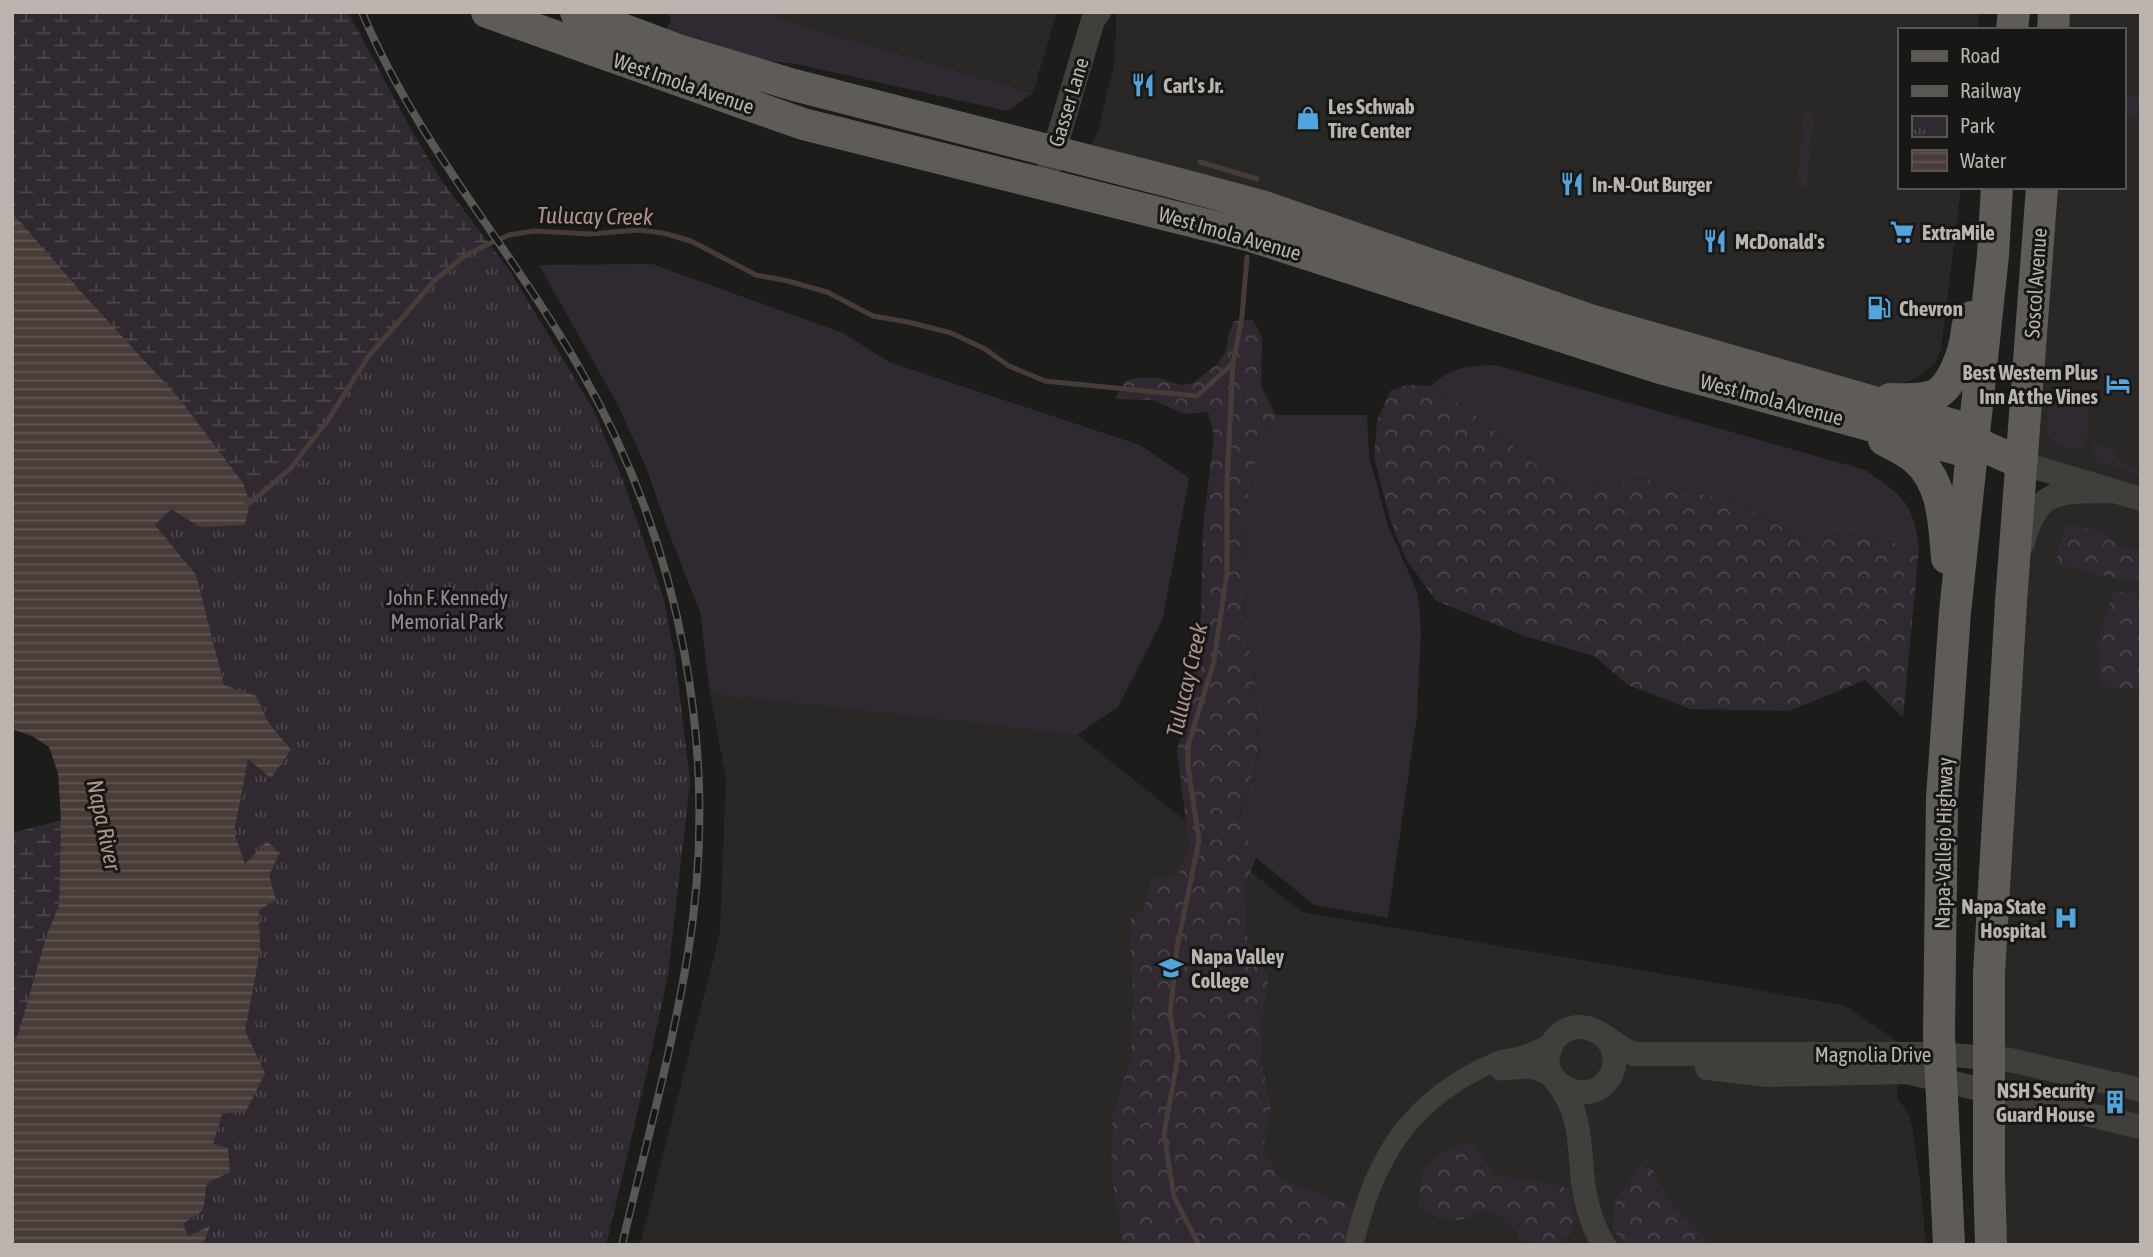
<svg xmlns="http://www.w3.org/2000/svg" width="2153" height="1257" font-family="'Asap Condensed',sans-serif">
<defs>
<pattern id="forest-crowns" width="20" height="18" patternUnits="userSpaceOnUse" patternTransform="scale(1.75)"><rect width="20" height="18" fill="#302931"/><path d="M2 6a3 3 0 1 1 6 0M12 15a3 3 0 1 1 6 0" fill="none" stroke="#4c464c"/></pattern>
<pattern id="wetland-marsh" width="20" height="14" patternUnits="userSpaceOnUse" patternTransform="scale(1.75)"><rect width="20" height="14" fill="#302931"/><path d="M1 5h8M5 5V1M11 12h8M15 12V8" fill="none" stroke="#4c464c"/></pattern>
<pattern id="park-tufts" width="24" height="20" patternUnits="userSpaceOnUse" patternTransform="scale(1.75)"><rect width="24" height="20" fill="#302931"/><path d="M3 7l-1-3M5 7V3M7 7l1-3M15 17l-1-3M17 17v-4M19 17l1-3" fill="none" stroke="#4c464c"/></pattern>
<pattern id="water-rules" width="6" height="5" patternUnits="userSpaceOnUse" patternTransform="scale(1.75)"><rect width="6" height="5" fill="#483c39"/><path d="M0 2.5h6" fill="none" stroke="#605653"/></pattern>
</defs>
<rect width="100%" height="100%" fill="#1c1c1a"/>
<path fill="#292826" d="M 767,12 L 1057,12 L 1033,93 L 802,26 Z
M 1116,12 L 1979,12 L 1978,30 L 1899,30 L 1899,187 L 1961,187 L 1941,350 L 1935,363 L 1922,374 L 1910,381 L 1898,383 L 1900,399 L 1084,160 L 1098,130 L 1115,61 Z
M 2054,12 L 2141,12 L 2141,1245 L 1991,1245 L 2024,540 L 2065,493 L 2021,463 L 2042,187 L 2123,187 L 2123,30 L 2053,30 Z
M 710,694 L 1077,735 L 1302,912 L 1844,1005 L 1900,1043 L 1897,1098 L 1907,1111 L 1912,1126 L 1920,1182 L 1926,1245 L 640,1245 L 720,932 L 726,778 Z"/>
<path fill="#302931" d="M 668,12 L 767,12 L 802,26 L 1033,93 L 1007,111 L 796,64 L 678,50 L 660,44 L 671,19 Z
M 1804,112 L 1814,113 L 1807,187 L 1797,185 Z
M 652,264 L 843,333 L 889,362 L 1140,445 L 1189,478 L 1163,618 L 1118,707 L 1077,735 L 710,694 L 700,612 L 672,541 L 647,470 L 619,407 L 539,265 Z
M 1496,365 L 1865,470 C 1901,494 1914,503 1919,548 L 1846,533 L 1810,542 L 1738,504 L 1639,478 L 1592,488 L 1557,482 L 1469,410 L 1431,386 C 1452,366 1468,366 1496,365 Z
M 2059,400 L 2090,405 L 2086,446 L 2078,451 L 2053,442 L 2046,433 L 2049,403 Z
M 1276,415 L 1367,415 L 1369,456 L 1388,526 L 1418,594 L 1421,630 L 1417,716 L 1388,918 L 1314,905 L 1256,858 L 1238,821 L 1260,750 L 1254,671 L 1246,636 L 1244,518 L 1256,460 Z
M 2093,443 L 2112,448 C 2118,461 2126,466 2141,468 L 2141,475 L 2095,461 L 2091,448 Z"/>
<path fill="url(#forest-crowns)" d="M 2123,96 L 2141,96 L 2141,118 L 2123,114 Z
M 1253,320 L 1259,331 L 1262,341 L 1261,386 L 1276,415 L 1256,460 L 1244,518 L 1246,636 L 1254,671 L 1260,750 L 1238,820 L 1256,858 L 1246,883 L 1245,933 L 1269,978 L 1261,1022 L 1261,1058 L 1271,1111 L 1263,1148 L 1277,1175 L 1295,1185 L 1363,1210 L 1354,1245 L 1123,1245 L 1111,1172 L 1113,1111 L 1131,1060 L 1133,1002 L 1130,920 L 1144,907 L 1152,878 L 1178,876 L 1189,846 L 1177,751 L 1191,693 L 1201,615 L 1203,528 L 1214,435 L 1208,412 L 1184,414 L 1153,400 L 1115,399 L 1125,381 L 1137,378 L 1159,378 L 1181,385 L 1193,383 L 1216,365 L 1226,352 L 1228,336 L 1234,321 Z
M 1407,385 L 1431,386 L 1469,410 L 1557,482 L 1592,488 L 1639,478 L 1738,504 L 1810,542 L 1846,533 L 1919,548 L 1903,718 L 1865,680 L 1789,711 L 1690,709 L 1628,685 L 1594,656 L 1528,637 L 1436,601 L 1406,559 L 1390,519 L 1374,457 L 1377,421 L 1390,391 Z
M 2065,524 L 2105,532 L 2117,546 L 2141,551 L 2141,584 L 2055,564 Z
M 2114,590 L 2141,595 L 2141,695 L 2134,689 L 2101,686 L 2097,643 Z
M 1475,1144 L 1494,1176 L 1536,1180 L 1570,1189 L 1576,1220 L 1568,1237 L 1558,1245 L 1533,1245 L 1521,1239 L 1508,1221 L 1485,1208 C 1456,1227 1449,1222 1419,1209 L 1421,1172 C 1442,1151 1444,1146 1475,1144 Z
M 1646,1158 L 1670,1201 L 1712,1245 L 1623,1245 L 1612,1227 L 1616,1199 Z"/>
<path fill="url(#wetland-marsh)" d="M 12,12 L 348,12 L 408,124 L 441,180 L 509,270 L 593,409 L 623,481 L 664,600 L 675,659 L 690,781 L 668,974 L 647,1071 L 606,1245 L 203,1245 L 210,1227 L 83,294 L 12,212 Z
M 61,820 L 59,905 L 47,934 L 18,1034 L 12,1046 L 12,833 Z"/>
<path fill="url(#park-tufts)" d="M 486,245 L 509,270 L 593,409 L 623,481 L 664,600 L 675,659 L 690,781 L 668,974 L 647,1071 L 606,1245 L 203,1245 L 209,1227 L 188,1236 L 183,1224 L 203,1210 L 213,1145 L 223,1113 L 265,1073 L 245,1031 L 260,951 L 259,910 L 234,832 L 248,759 L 291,750 L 268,722 L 256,696 L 224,685 L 196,575 L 155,525 L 171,509 L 200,527 L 245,525 C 246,518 247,509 250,504 C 253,499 261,494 266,490 C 278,479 290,469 300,456 C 357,382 401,291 486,245 Z"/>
<path fill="url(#water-rules)" d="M 12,212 L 83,294 L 178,397 L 243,483 L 250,503 L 245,525 L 200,527 L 171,509 L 155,525 L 196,575 L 224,685 L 256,696 L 268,722 L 291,750 L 271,778 L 248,759 L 234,832 L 245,864 L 267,841 L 280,853 L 269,875 L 276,900 L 259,910 L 260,951 L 245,1031 L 265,1073 L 246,1111 L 222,1114 L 213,1144 L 228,1148 L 230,1172 L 207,1183 L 203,1210 L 183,1224 L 188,1236 L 210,1226 L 203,1245 L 12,1245 L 12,1046 L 18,1034 L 47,934 L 59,905 L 61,820 L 58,773 L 49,747 L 32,736 L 12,729 Z"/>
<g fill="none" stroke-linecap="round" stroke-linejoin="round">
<path stroke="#483c39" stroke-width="5" d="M 1200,162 L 1257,179
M 246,502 L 250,503 L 290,469 L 328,420 L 368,357 L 435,280 L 463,257 L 486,245 L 509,235 L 534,231 L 590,234 L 639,230 L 663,233 L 691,241 L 756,275 L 788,281 L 827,292 L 873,316 L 908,322 L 951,333 L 985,349 L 1009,366 L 1045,381 L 1197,396 L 1233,363 L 1242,317 L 1247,257
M 1199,1245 L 1174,1197 L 1164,1134 L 1178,1056 L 1170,1014 L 1177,948 L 1199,840 L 1188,767 L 1188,746 L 1214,661 L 1227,572 L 1227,482 L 1233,363"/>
<path stroke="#413f3c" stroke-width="19" d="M 1500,1071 L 1529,1069 L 1552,1076
M 1354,1245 C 1374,1156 1411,1098 1497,1061 C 1505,1058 1514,1058 1523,1055 C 1533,1052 1543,1047 1552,1042"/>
<path stroke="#413f3c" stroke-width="24" d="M 1044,185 L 1093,20 L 1099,12
M 2021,463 L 2141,499
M 2023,543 C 2037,485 2064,492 2115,491
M 1606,1038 C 1614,1048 1617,1061 1612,1073 C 1593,1114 1530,1083 1552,1044 C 1556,1036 1564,1030 1572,1028 C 1597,1022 1613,1047 1634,1054 L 1940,1054 L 2010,1060 L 2141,1090
M 1707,1068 L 1769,1075 L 1907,1072 L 2141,1127
M 1560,1086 C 1582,1117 1579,1146 1583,1182 C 1586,1204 1592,1226 1604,1245"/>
<path stroke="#5f5c58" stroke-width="32" d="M 487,12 L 803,124 L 1251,236 L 1657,367 L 1957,449 L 1963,449 L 1974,442
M 576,12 L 678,50 L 794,85 L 1168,181 L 1265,207 L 1590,320 L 1957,426 L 1964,430 L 1974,442 L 2021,463
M 2012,30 L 2014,12
M 2053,30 L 2054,12
M 1890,399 C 1904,399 1921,401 1935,395 C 1951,387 1961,360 1965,343 C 1967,334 1966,324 1972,317
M 1884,440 C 1895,446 1907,451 1917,460 C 1944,484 1944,525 1947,558
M 1949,1245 L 1939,1035 L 1942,798 L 1955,612 L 1993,255 L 1997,187
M 1991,1245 L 1989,1176 L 1989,973 L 2011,602 L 2042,187"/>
<g stroke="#595653" stroke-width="8">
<path id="rail" d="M 362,12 C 416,142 511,248 580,369 C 681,544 721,754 688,953 C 672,1051 645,1148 622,1245"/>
</g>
<use href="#rail" stroke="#171715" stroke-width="5" stroke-dasharray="16" stroke-linecap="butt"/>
</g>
<defs>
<g id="restaurant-bare" transform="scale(1.89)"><path d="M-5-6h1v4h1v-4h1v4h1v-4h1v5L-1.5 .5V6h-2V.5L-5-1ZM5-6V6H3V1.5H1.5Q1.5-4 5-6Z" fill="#52a4dd" stroke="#171715" stroke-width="2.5" paint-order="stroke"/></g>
<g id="shop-bare" transform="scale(1.89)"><path d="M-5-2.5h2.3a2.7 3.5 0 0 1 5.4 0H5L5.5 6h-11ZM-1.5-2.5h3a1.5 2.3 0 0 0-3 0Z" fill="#52a4dd" stroke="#171715" stroke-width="2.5" paint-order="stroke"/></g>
<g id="supermarket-bare" transform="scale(1.89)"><path d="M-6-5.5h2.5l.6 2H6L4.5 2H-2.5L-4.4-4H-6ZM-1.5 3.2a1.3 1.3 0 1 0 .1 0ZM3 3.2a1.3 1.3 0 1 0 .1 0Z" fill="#52a4dd" stroke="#171715" stroke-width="2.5" paint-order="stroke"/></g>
<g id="fuel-bare" transform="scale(1.89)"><path d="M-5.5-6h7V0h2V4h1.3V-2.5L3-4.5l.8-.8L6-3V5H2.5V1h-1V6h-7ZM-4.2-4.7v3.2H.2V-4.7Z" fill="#52a4dd" stroke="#171715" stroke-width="2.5" paint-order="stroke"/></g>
<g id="hotel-bare" transform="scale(1.89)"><path d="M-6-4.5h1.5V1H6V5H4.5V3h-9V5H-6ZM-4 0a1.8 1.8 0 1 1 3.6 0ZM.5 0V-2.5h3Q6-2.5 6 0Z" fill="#52a4dd" stroke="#171715" stroke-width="2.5" paint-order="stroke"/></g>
<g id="hospital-bare" transform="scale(1.89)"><path d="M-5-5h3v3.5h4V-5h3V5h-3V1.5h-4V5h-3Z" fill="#52a4dd" stroke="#171715" stroke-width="2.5" paint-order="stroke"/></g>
<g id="university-bare" transform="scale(1.89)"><path d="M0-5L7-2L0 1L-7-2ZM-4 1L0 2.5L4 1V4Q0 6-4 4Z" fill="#52a4dd" stroke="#171715" stroke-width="2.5" paint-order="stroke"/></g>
<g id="building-bare" transform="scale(1.89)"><path d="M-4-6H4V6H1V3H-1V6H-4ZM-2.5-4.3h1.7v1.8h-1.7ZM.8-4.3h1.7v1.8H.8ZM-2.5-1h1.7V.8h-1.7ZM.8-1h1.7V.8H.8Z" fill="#52a4dd" stroke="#171715" stroke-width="2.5" paint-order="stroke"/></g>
</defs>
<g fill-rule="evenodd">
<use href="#restaurant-bare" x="1143" y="85"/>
<use href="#shop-bare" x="1308" y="118"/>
<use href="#restaurant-bare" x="1572" y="184"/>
<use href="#supermarket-bare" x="1902" y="232"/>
<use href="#restaurant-bare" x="1715" y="241"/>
<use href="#fuel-bare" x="1879" y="308"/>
<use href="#hotel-bare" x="2118" y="384"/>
<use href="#hospital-bare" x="2066" y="918"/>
<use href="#university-bare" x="1171" y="968"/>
<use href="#building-bare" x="2115" y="1102"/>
</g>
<g text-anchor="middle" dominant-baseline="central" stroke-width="6" stroke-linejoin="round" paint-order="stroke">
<g font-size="21" fill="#bab3ae" stroke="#171715">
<text transform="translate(684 83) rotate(19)">West Imola Avenue</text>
<text transform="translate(1068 102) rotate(-73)">Gasser Lane</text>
<text transform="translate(1230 233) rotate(16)">West Imola Avenue</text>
<text transform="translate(2035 283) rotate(-86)">Soscol Avenue</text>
<text transform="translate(1772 399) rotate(15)">West Imola Avenue</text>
<text transform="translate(1943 843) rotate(-89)">Napa-Vallejo Highway</text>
<text x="1873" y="1054">Magnolia Drive</text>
</g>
<g font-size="21" font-weight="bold" fill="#bab3ae" stroke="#171715" text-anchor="start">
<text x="1163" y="85">Carl's Jr.</text>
<text x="1328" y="106">Les Schwab<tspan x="1328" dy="24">Tire Center</tspan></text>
<text x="1592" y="184">In-N-Out Burger</text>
<text x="1922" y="232">ExtraMile</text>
<text x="1735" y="241">McDonald's</text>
<text x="1899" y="308">Chevron</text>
<text x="2098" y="372" text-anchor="end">Best Western Plus<tspan x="2098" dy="24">Inn At the Vines</tspan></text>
<text x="2046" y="906" text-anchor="end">Napa State<tspan x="2046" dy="24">Hospital</tspan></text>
<text x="1191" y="956">Napa Valley<tspan x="1191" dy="24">College</tspan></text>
<text x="2095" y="1090" text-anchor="end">NSH Security<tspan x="2095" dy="24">Guard House</tspan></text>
</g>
<g font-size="21" fill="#9d88a2" stroke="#171715">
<text x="447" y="597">John F. Kennedy<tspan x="447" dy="24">Memorial Park</tspan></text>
</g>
<g font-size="23" font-style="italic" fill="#b0928a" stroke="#171715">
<text transform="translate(595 216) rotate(1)">Tulucay Creek</text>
<text transform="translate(1187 680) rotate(-77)">Tulucay Creek</text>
<text transform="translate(104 825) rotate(78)">Napa River</text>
</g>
</g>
<rect width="2153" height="1257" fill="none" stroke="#bab3ae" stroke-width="28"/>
<rect x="1898" y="28" width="228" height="161" fill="#171715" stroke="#585552" stroke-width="2"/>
<rect x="1912" y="51" width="35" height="10" fill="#5f5c58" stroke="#585552" stroke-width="2"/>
<text x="1960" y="63" font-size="21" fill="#bab3ae">Road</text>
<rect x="1912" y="86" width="35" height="10" fill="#595653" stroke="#585552" stroke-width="2"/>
<text x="1960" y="98" font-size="21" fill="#bab3ae">Railway</text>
<rect x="1912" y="116" width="35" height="21" fill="url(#park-tufts)" stroke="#585552" stroke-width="2"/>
<text x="1960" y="133" font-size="21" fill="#bab3ae">Park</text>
<rect x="1912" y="150" width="35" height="21" fill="url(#water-rules)" stroke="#585552" stroke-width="2"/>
<text x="1960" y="168" font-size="21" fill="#bab3ae">Water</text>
</svg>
